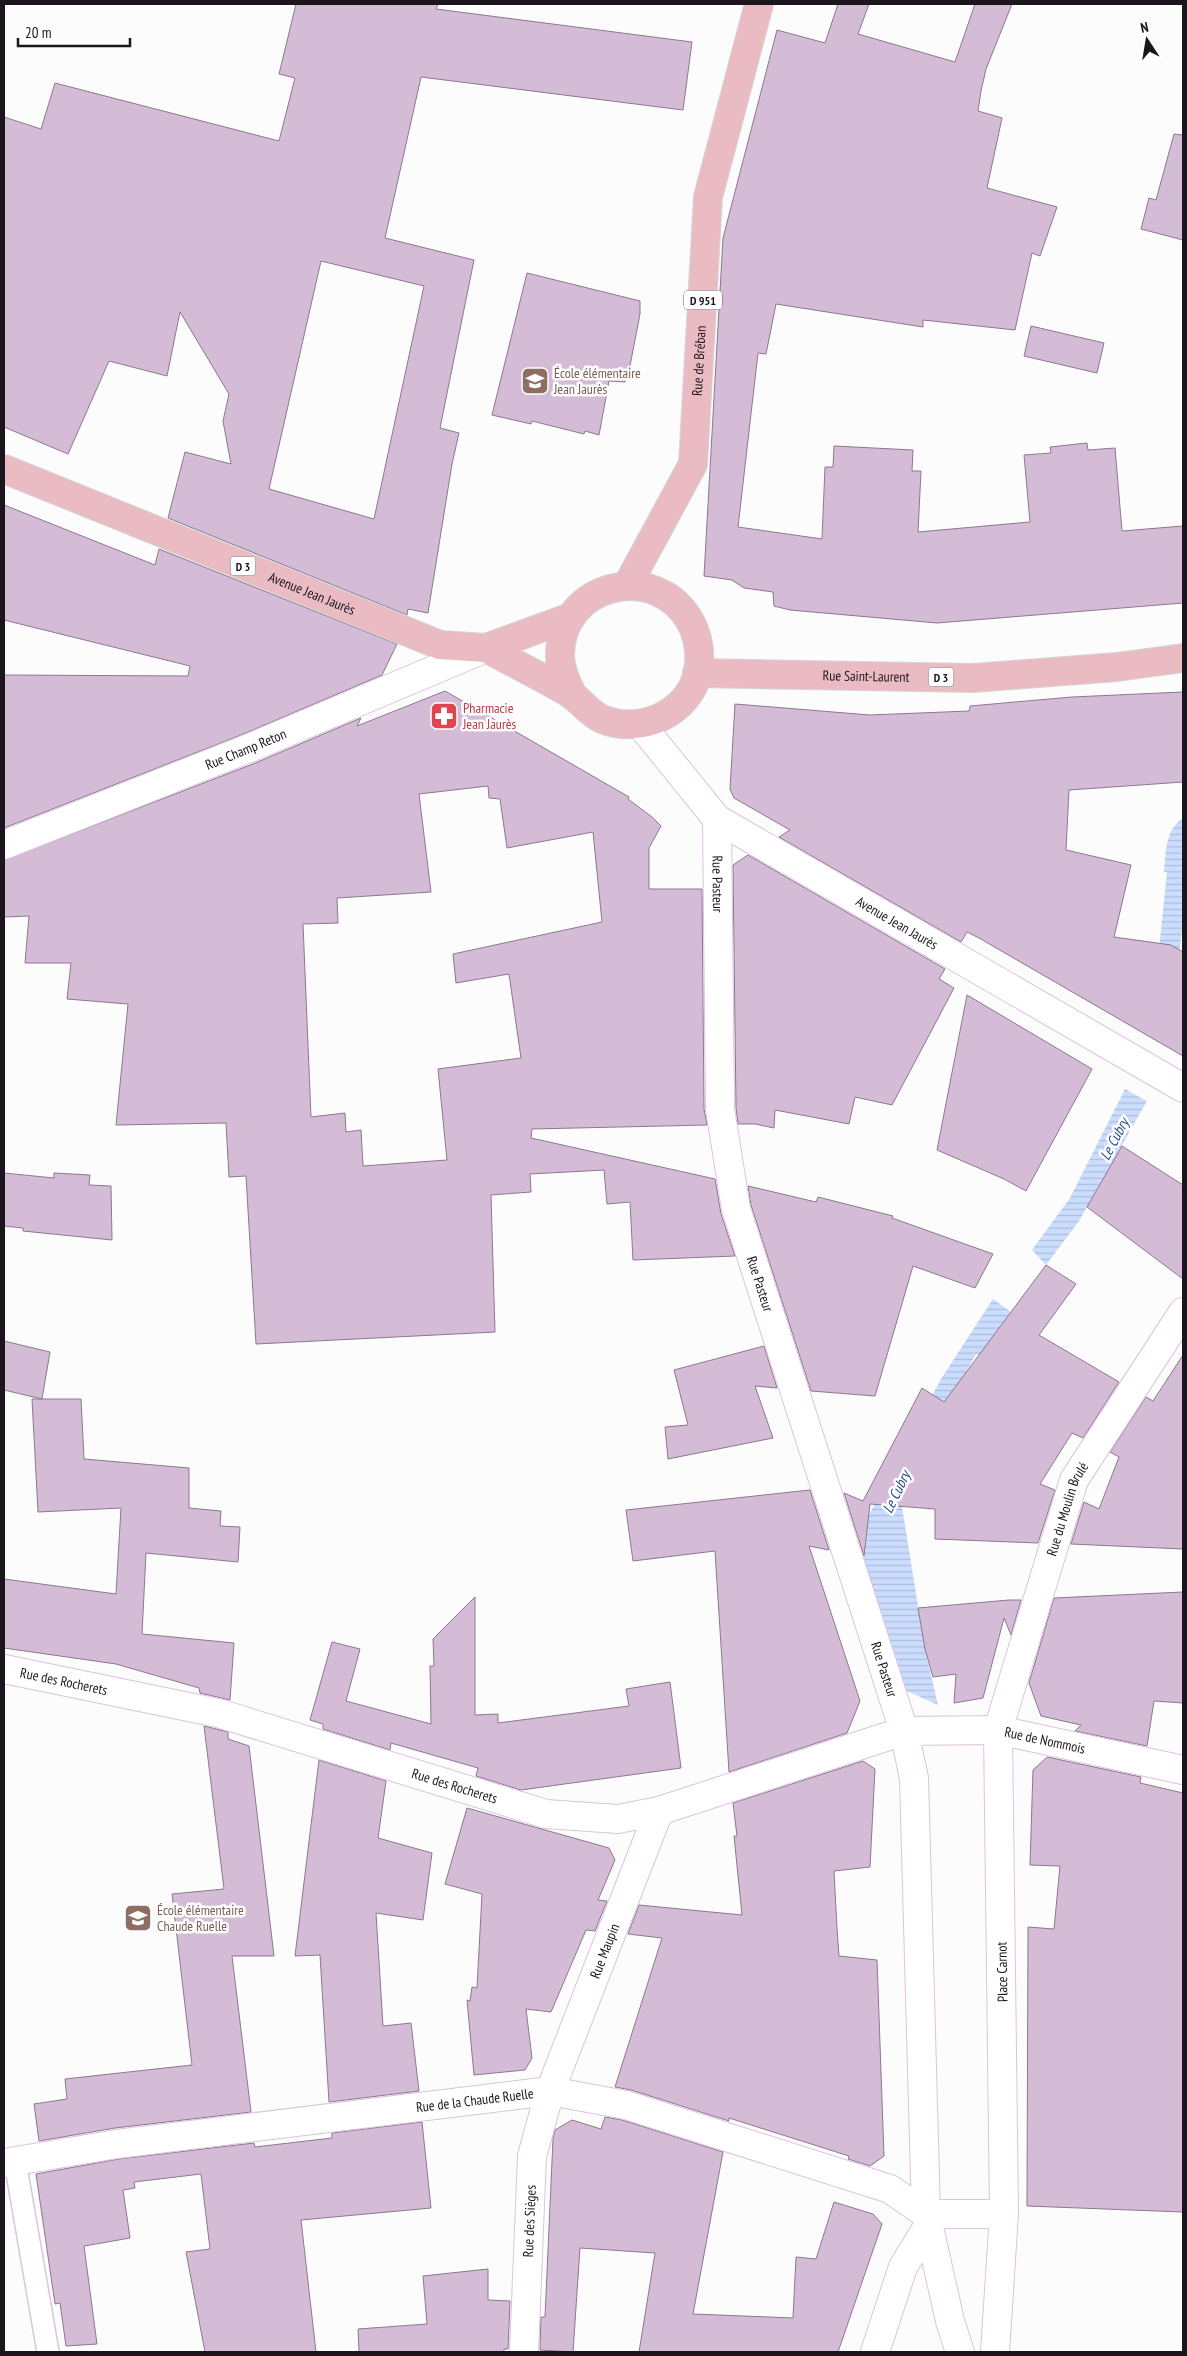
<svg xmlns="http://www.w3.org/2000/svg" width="1187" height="2356" font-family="'PT Sans Narrow',sans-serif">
<defs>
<pattern id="water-rules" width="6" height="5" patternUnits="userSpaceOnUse" patternTransform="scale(1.25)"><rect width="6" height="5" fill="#cbddfe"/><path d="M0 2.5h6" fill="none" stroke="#aebdd9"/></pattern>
</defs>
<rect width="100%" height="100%" fill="#fcfcfc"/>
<path fill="url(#water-rules)" d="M 1183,818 L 1183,920 L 1169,1048 L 1150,1037 L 1167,872 L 1164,872 C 1166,853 1165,829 1183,818 Z
M 1125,1089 L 1147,1101 L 1079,1221 L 1046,1265 L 1032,1250 L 1070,1198 Z
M 993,1299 L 1011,1312 L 980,1355 L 976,1354 L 923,1450 L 927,1451 L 902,1507 L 925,1649 L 938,1705 L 907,1691 L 858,1555 L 864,1556 L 869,1515 L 941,1379 Z"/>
<path fill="#d4bcd7" stroke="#8d7790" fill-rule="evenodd" d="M 296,4 L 438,4 L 436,9 L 692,42 L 683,110 L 421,77 L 385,238 L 474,260 L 440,428 L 459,433 L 452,464 L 428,613 L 408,609 L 407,615 L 168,518 L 185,452 L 231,464 L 223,421 L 229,394 L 180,312 L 167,376 L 109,361 L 68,454 L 4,427 L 4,117 L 41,129 L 55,83 L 279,141 L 295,78 L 279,74 ZM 321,261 L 424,286 L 374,519 L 269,489 Z
M 838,4 L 869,4 L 858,34 L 955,62 L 975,4 L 1012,4 L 986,69 L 981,91 L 978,111 L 1002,118 L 987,188 L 1057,207 L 1040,256 L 1032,253 L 1015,330 L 923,320 L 923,327 L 776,304 L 766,354 L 758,353 L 738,527 L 822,539 L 825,467 L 833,467 L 834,446 L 913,450 L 912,471 L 921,471 L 918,532 L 1030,522 L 1024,455 L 1051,453 L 1050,447 L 1087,443 L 1088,450 L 1115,448 L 1122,531 L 1183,526 L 1183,603 L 937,623 L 790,610 L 774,606 L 773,592 L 744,588 L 732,580 L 704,576 L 723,238 L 777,30 L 825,43 Z
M 1174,134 L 1183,135 L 1183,240 L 1141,229 L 1149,198 L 1156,200 Z
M 527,273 L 640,301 L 640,314 L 628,376 L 626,376 L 625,382 L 609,381 L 599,435 L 585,431 L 584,434 L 532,421 L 531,424 L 492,415 Z
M 1031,326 L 1104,343 L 1097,373 L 1024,356 Z
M 4,505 L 155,565 L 159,549 L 397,644 L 382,675 L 241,735 L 4,828 L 4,675 L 188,676 L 190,666 L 4,620 Z
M 445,691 L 629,797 L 628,799 L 652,817 L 661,826 L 649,848 L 649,889 L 702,889 L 704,1109 L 707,1125 L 532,1129 L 531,1138 L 715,1179 L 721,1214 L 735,1256 L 633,1260 L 630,1202 L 607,1204 L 604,1170 L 530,1174 L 531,1192 L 491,1195 L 495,1332 L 256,1344 L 246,1176 L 229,1177 L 226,1123 L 116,1125 L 128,1004 L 67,999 L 71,963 L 25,963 L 29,916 L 4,917 L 4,860 L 253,764 L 361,718 L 357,726 ZM 488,786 L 489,798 L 500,799 L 507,848 L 593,832 L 602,922 L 453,954 L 456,983 L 509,974 L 521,1058 L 438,1069 L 447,1160 L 363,1166 L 361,1130 L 346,1132 L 345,1113 L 311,1117 L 303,924 L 338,923 L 337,898 L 431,892 L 419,794 Z
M 1183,692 L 1183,782 L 1069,790 L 1066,850 L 1131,865 L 1114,937 L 1171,945 L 1183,952 L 1183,1056 L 979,938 L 967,932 L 961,942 L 779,837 L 790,830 L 734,798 L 730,789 L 735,704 L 870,715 L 969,711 L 970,706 L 1072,697 Z
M 748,855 L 945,969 L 939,979 L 954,988 L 892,1105 L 855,1097 L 849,1124 L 775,1110 L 774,1128 L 755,1124 L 738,1124 L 736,1108 L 733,865 Z
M 967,995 L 1092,1069 L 1026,1191 L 1004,1179 L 937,1150 Z
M 1122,1146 L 1183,1185 L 1183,1279 L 1087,1207 Z
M 4,1173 L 54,1178 L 54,1173 L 90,1175 L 89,1185 L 111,1186 L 112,1240 L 23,1231 L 23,1228 L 4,1226 Z
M 748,1186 L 816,1202 L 818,1197 L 893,1216 L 892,1218 L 993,1254 L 975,1288 L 913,1266 L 875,1396 L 811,1391 L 751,1205 Z
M 1046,1265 L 1076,1284 L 1039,1335 L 1119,1382 L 1083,1438 L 1072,1433 L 1040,1484 L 1055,1490 L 1038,1543 L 935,1539 L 935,1509 L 870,1504 L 864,1556 L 844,1493 L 863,1501 L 922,1388 L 944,1402 Z
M 4,1341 L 50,1352 L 42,1399 L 4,1390 Z
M 764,1346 L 777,1388 L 755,1386 L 773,1438 L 668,1459 L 665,1427 L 688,1425 L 674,1370 Z
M 1183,1355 L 1183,1549 L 1071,1544 L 1084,1502 L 1099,1509 L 1119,1457 L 1110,1452 L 1146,1397 L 1153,1401 Z
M 32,1399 L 81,1399 L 84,1459 L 189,1468 L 189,1508 L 221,1511 L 220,1526 L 240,1527 L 238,1562 L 146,1553 L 142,1634 L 234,1643 L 230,1700 L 200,1693 L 199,1688 L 116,1664 L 4,1648 L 4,1579 L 116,1594 L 121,1508 L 38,1512 Z
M 810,1490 L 829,1550 L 809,1546 L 860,1701 L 847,1733 L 729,1772 L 715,1551 L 633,1561 L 626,1510 Z
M 1183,1592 L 1183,1703 L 1154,1701 L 1147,1746 L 1075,1731 L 1081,1725 L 1041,1716 L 1029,1683 L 1054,1598 Z
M 475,1597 L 475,1715 L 498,1714 L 498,1723 L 629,1706 L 626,1689 L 670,1682 L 681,1768 L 521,1790 L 476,1776 L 478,1768 L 391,1743 L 390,1750 L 323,1729 L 323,1724 L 310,1720 L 332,1642 L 360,1649 L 346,1701 L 431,1724 L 430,1666 L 434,1666 L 433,1639 Z
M 1009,1600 L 1021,1600 L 1011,1635 L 1004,1618 L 983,1698 L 954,1703 L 956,1674 L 933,1677 L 925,1649 L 918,1608 Z
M 204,1726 L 228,1732 L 228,1739 L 249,1746 L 274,1956 L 232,1956 L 251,2112 L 115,2128 L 39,2141 L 34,2104 L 67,2099 L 65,2079 L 192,2065 L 172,1894 L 224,1889 Z
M 1047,1757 L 1141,1777 L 1140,1783 L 1183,1793 L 1183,2212 L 1027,2206 L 1028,1927 L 1054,1929 L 1060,1866 L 1030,1865 L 1033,1770 Z
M 319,1760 L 386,1781 L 378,1838 L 432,1853 L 423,1920 L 376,1913 L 383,2026 L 411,2023 L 419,2091 L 329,2102 L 320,1955 L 295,1956 Z
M 863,1761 L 875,1769 L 870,1867 L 834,1871 L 837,1929 L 839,1956 L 877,1960 L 884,2156 L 870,2166 L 848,2159 L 849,2156 L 729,2118 L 729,2121 L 631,2090 L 615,2087 L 662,1938 L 628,1934 L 639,1905 L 742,1915 L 734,1836 L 737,1836 L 733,1803 Z
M 467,1808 L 609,1848 L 615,1860 L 598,1900 L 607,1901 L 595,1931 L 586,1930 L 551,2012 L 526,2009 L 532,2058 L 525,2070 L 474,2075 L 467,2000 L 470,2001 L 472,1987 L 477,1988 L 482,1894 L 445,1884 Z
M 605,2117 L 622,2120 L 723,2152 L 693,2314 L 793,2318 L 796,2257 L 816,2259 L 834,2202 L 873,2214 L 882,2224 L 838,2352 L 639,2352 L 655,2253 L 580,2248 L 573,2352 L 540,2350 L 541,2317 L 545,2317 L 553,2139 L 555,2130 L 572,2120 L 601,2129 Z
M 422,2122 L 431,2208 L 301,2220 L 316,2352 L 205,2352 L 186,2252 L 210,2249 L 201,2174 L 134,2182 L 135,2188 L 123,2190 L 130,2238 L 84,2246 L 97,2344 L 66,2346 L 60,2303 L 55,2304 L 36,2174 L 119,2159 L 254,2143 L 255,2147 L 332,2138 L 332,2133 Z
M 488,2269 L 488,2300 L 510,2301 L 508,2349 L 504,2349 L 504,2352 L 359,2352 L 358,2329 L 427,2324 L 423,2276 Z"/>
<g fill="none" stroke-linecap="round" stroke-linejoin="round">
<g stroke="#dcc3de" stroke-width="24">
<path id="lane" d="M 15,2161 L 48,2352"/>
</g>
<g stroke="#dcc3de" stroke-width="30">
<g id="street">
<path id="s1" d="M 4,845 L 247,749 L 486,648"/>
<path id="s2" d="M 4,1669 L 218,1713 L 546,1814 L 618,1819 L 659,1811 L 904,1731"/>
<path id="s3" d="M 998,1730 L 1183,1770"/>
<path id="s4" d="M 4,2163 L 117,2144 L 550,2091 L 626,2105 L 890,2189 L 926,2214 L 1004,2214"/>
<path id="s5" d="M 524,2352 L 532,2156 L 550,2091 L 659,1811"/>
<path d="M 875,2352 L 903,2267 L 928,2226"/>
</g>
</g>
<g stroke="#dcc3de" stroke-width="30">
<g id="secondary">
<path id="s6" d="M 640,724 L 717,819 L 1183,1088"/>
<path id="s7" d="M 717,819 L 720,1109 L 736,1209 L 904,1731 L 914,1778 L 926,2214 L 950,2321 L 960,2352"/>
<path d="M 904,1731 L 998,1730"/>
<path id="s8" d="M 995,2352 L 1004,2214 L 998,1730 L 1074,1480 L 1183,1312"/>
</g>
</g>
<g stroke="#d6d5d6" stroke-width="30">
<g id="primary">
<path id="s9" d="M 4,469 L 440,645 L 486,648 L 571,617"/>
<path id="s10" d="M 627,586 L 693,464 L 708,197 L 759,4"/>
<path d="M 486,648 C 513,663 542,677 569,693 C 581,700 588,713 602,719 C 639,735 689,714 698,672 C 701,654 699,637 690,621 C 655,560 560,584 560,655 C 560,669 566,682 572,694"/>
<path id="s11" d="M 697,673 L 973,678 L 1117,667 L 1183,658"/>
</g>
</g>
<use href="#lane" stroke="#fff" stroke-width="21"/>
<use href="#street" stroke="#fff" stroke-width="28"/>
<use href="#secondary" stroke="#fff" stroke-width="28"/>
<use href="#primary" stroke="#eabbc2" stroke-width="28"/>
</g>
<defs>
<g id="school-square" transform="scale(1.4375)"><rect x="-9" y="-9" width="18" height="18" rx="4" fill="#8d6e63" stroke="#fff"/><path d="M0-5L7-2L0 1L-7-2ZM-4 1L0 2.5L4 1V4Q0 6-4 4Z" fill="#fff"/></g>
<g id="pharmacy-square" transform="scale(1.4375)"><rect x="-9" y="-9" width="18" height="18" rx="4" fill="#e0444e" stroke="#fff"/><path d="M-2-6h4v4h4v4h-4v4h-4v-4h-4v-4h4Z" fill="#fff"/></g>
</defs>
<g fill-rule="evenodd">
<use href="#school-square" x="535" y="381"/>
<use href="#pharmacy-square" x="444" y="716"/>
<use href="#school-square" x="138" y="1918"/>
</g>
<g text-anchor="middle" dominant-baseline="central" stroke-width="5" stroke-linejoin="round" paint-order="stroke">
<g fill="#fff" stroke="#615b62" stroke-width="1">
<rect x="684" y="290.5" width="38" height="19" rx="4"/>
<rect x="230.5" y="556.5" width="25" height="19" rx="4"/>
<rect x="928.5" y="667.5" width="25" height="19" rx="4"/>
</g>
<g font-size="12" font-weight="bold" fill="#1d151e">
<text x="703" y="300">D 951</text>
<text x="243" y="566">D 3</text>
<text x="941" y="677">D 3</text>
</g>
<g font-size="14" fill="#1d151e" stroke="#fff">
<text stroke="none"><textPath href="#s10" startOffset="242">Rue de Bréban</textPath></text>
<text stroke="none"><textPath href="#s9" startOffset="332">Avenue Jean Jaurès</textPath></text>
<text stroke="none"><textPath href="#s11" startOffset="169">Rue Saint-Laurent</textPath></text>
<text stroke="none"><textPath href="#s1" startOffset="260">Rue Champ Reton</textPath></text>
<text stroke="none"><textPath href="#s7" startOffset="65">Rue Pasteur</textPath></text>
<text stroke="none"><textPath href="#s6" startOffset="330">Avenue Jean Jaurès</textPath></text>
<text stroke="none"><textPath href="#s7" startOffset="470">Rue Pasteur</textPath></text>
<text stroke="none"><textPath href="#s8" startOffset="854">Rue du Moulin Brulé</textPath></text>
<text stroke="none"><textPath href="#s7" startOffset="875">Rue Pasteur</textPath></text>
<text stroke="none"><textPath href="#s2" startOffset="61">Rue des Rocherets</textPath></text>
<text stroke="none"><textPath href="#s3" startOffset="48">Rue de Nommois</textPath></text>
<text stroke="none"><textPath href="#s2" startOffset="466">Rue des Rocherets</textPath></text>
<text stroke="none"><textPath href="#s5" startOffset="414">Rue Maupin</textPath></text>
<text transform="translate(1002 1972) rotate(-91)">Place Carnot</text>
<text stroke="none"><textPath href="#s4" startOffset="475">Rue de la Chaude Ruelle</textPath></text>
<text stroke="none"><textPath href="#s5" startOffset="131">Rue des Sièges</textPath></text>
</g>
<g font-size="14" fill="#785e54" stroke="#fff" text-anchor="start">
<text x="554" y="373">École élémentaire<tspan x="554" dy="16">Jean Jaurès</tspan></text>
<text x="157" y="1910">École élémentaire<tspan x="157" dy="16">Chaude Ruelle</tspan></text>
</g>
<g font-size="14" fill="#be3a42" stroke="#fff" text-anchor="start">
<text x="463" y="708">Pharmacie<tspan x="463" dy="16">Jean Jaurès</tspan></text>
</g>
<g font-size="15" font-style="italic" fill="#2c4d8d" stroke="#fff">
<text transform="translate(1114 1139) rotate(-62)">Le Cubry</text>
<text transform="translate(896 1492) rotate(-64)">Le Cubry</text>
</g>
</g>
<rect width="1187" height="2356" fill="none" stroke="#1d151e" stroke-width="10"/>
<g transform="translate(1147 40) rotate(348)" stroke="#ffffff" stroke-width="4" paint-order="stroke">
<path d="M0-4L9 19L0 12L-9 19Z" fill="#1d151e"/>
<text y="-8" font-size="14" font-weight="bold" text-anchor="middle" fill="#1d151e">N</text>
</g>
<path d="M18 38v8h112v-8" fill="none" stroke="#1d151e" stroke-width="2.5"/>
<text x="25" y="38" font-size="15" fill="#1d151e" stroke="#ffffff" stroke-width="4" paint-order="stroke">20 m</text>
</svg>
